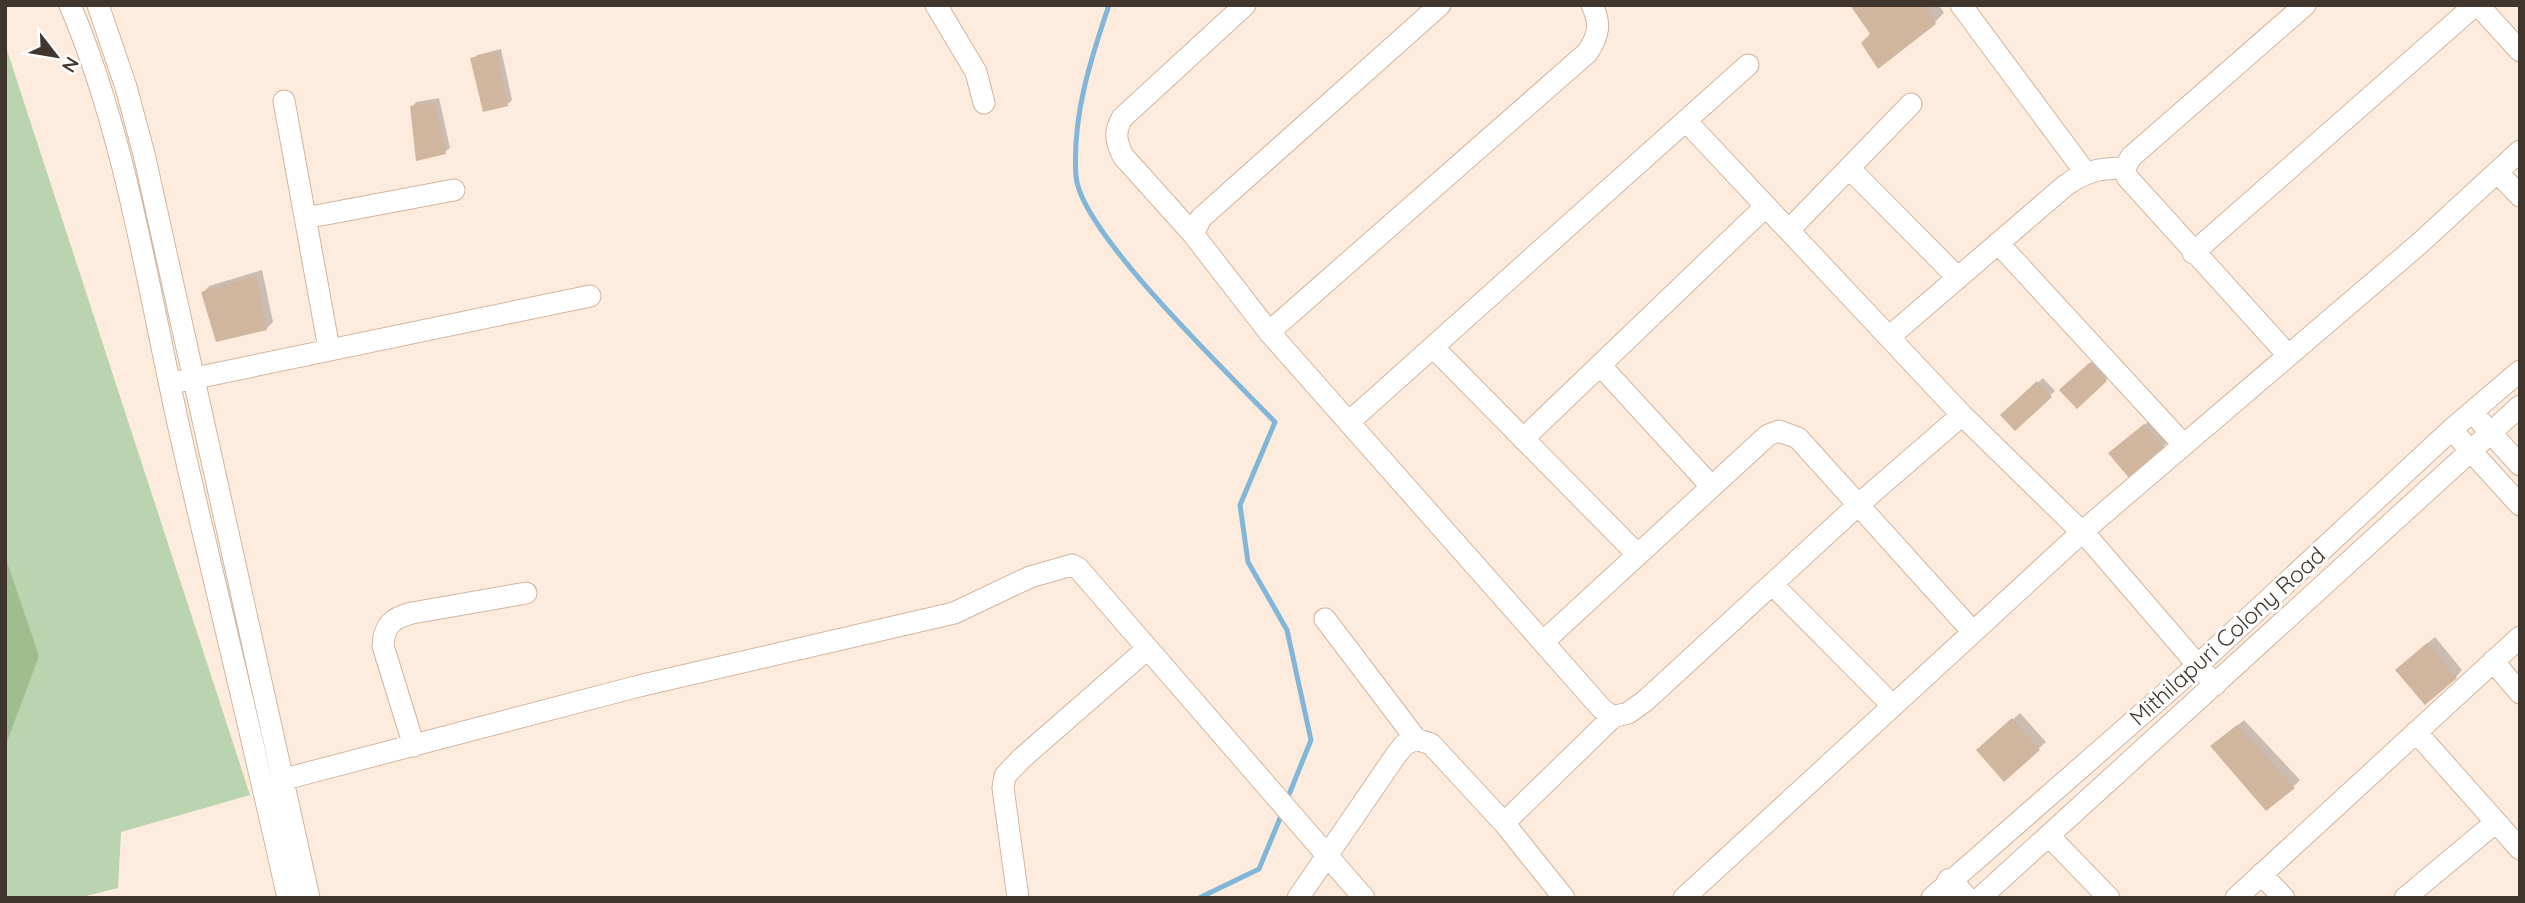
<svg xmlns="http://www.w3.org/2000/svg" width="2525" height="903" font-family="Quicksand,sans-serif">
<rect width="100%" height="100%" fill="#fdecde"/>
<path fill="#b9d4ae" d="M 5,44 L 250,795 L 121,832 L 118,888 L 78,898 L 5,898 Z"/>
<path fill="#9ebe90" d="M 5,556 L 39,656 L 5,747 Z"/>
<path fill="#0003" d="M 1850,5 L 1939,5 L 1944,13 L 1935,22 L 1872,34 Z
M 501,49 L 512,100 L 508,104 L 472,59 L 477,55 Z
M 439,98 L 450,148 L 445,152 L 412,107 L 416,102 Z
M 262,270 L 273,322 L 266,329 L 203,293 L 209,286 Z
M 2095,359 L 2110,376 L 2077,407 L 2062,390 Z
M 2043,378 L 2055,391 L 2015,428 L 2003,415 Z
M 2149,421 L 2167,443 L 2163,447 L 2115,449 Z
M 2435,637 L 2462,670 L 2456,677 L 2404,663 Z
M 2020,713 L 2046,742 L 2004,780 L 1985,744 Z
M 2244,720 L 2300,780 L 2293,787 L 2219,740 Z"/>
<g fill="none" stroke-linecap="round" stroke-linejoin="round">
<path stroke="#82b6d8" stroke-width="5" d="M 1109,5 C 1090,61 1072,117 1076,176 C 1079,231 1232,377 1275,422 L 1240,505 L 1248,562 L 1287,630 L 1311,740 L 1286,802
M 1199,898 L 1259,869 L 1283,811"/>
</g>
<path fill="#d0b59f" d="M 1850,5 L 1925,5 L 1936,24 L 1878,69 L 1861,43 L 1870,34 Z
M 497,52 L 508,106 L 483,112 L 470,58 Z
M 435,102 L 446,154 L 416,161 L 410,106 Z
M 256,276 L 267,330 L 216,342 L 201,292 Z
M 2090,362 L 2107,381 L 2077,409 L 2059,390 Z
M 2037,381 L 2052,397 L 2015,431 L 2000,415 Z
M 2144,424 L 2165,448 L 2129,478 L 2108,453 Z
M 2427,643 L 2457,678 L 2425,705 L 2395,670 Z
M 2012,718 L 2040,750 L 2004,782 L 1976,750 Z
M 2237,725 L 2295,788 L 2266,811 L 2210,746 Z"/>
<g fill="none" stroke-linecap="round" stroke-linejoin="round">
<g stroke="#d1b69f" stroke-width="23">
<path id="minor" d="M 70,5 C 129,144 150,303 184,450 C 218,599 255,748 288,898
M 98,5 L 126,87 L 144,154 L 309,898
M 936,5 L 976,72 L 984,103
M 1440,5 L 1201,218 L 1193,234 L 1269,332 L 1602,709 L 1613,717 L 1628,713 L 1645,701 L 1858,505 L 1962,415 L 2091,541 L 2215,685
M 1961,5 L 2085,172
M 2478,5 L 2520,51
M 284,101 L 329,349
M 1686,121 L 1962,415
M 1849,168 L 1958,278
M 2497,172 L 2520,196
M 305,218 L 454,190
M 1789,230 L 1911,104
M 1193,234 L 1123,156 C 1116,141 1114,133 1122,118 L 1245,5
M 1998,243 L 2184,445
M 2193,253 L 2475,5
M 1269,332 L 1588,52 C 1599,34 1601,24 1592,5
M 1889,337 L 2066,185 C 2086,171 2100,168 2125,168
M 1433,347 L 1638,555
M 2288,355 L 2127,177 L 2125,168 L 2131,157 L 2305,5
M 1600,365 L 1711,486
M 181,381 L 590,296
M 1349,422 L 1748,65
M 2481,422 L 2520,465
M 1523,439 L 1766,206
M 2460,439 L 2520,505
M 1772,584 L 1893,706
M 1325,619 L 1416,739
M 1543,642 L 1768,435 L 1779,431 L 1798,438 L 1973,632
M 2493,661 L 2520,693
M 2416,732 L 2520,849
M 414,746 L 383,646 C 384,625 392,618 412,613 L 526,593
M 281,780 L 639,686 L 954,613 L 1030,577 L 1072,565 L 1078,568 L 1364,898
M 1504,823 L 1613,717
M 2049,836 L 2109,898
M 2261,874 L 2284,898
M 1018,898 L 1003,788 L 1005,776 L 1021,759 L 1147,649
M 1298,898 L 1394,758 L 1404,745 L 1416,739 L 1431,744 L 1504,823 L 1564,898
M 1684,898 L 2082,532 L 2419,244 L 2520,151
M 1932,898 L 2198,665 L 2452,429 L 2520,371
M 1980,898 L 2520,406
M 2236,898 L 2520,637
M 2405,898 L 2496,822"/>
</g>
<g stroke="#d1b69f" stroke-width="28">
<path id="major" d="M 1950,882 L 1964,898"/>
</g>
<use href="#minor" stroke="#fff" stroke-width="21"/>
<use href="#major" stroke="#fff" stroke-width="26"/>
</g>
<g text-anchor="middle" dominant-baseline="central" stroke-width="6" stroke-linejoin="round" paint-order="stroke">
<g font-size="23" fill="#41362d" stroke="#fff">
<text transform="translate(2227 636) rotate(-42)">Mithilapuri Colony Road</text>
</g>
</g>
<rect width="2525" height="903" fill="none" stroke="#41362d" stroke-width="14"/>
<g transform="translate(56 56) rotate(121)" stroke="#ffffff" stroke-width="5" paint-order="stroke">
<path d="M0-5L12 26L0 18L-12 26Z" fill="#41362d"/>
<text y="-10" font-size="19" font-weight="bold" text-anchor="middle" fill="#41362d">N</text>
</g>
</svg>
